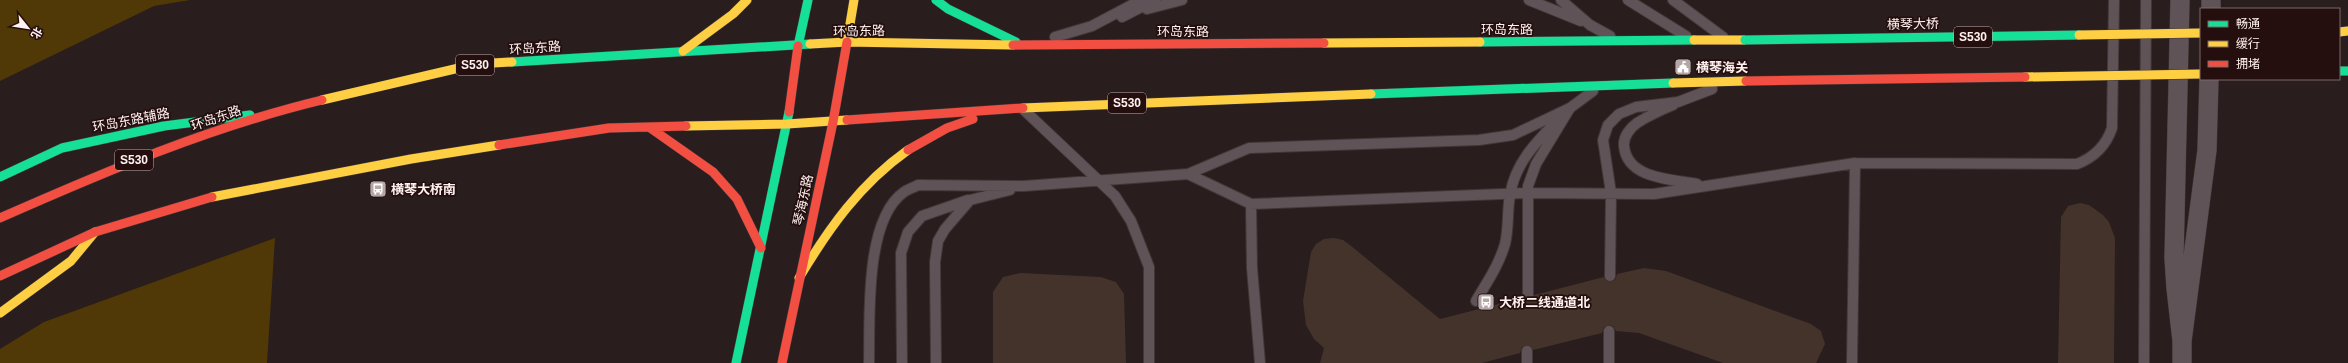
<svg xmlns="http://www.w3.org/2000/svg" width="2348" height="363" font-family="Arial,'Noto Sans SC',sans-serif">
<rect width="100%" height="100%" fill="#291d1d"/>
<path fill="#513907" d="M 0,0 L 190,0 L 154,6 L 0,81 Z
M 275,238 L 267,363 L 0,363 L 0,349 L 44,322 Z"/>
<path fill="#44332b" d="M 2080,203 L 2089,205 L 2103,215 L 2109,222 L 2115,238 L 2114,363 L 2058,363 L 2061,217 L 2068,206 Z
M 1334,238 L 1343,240 L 1350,245 L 1440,319 L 1522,298 L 1528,302 L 1533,300 L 1534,295 L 1604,277 L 1606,281 L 1610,282 L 1615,280 L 1617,274 L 1644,268 L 1666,271 L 1811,324 L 1821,331 L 1825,344 L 1816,363 L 1723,363 L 1639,333 L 1616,331 L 1613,326 L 1609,325 L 1604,327 L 1602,333 L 1533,350 L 1527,345 L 1522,347 L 1520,353 L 1482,363 L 1320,363 L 1324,348 L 1314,339 L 1306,325 L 1303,301 L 1311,252 L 1316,244 L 1324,239 Z
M 1020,273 L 1101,277 L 1116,282 L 1124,294 L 1126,363 L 993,363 L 993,292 L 1003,277 Z"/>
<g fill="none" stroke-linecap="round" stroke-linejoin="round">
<g stroke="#423737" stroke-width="12">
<path id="lane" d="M 1529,0 L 1581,21
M 1561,0 L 1590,25 L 1610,36
M 1628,0 L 1686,36
M 1673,0 L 1723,37
M 1147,9 L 1182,0
M 1122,17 L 1155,0
M 1055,37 L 1092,26 L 1141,0
M 1673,105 C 1661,110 1648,116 1637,123 C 1630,128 1623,137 1624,146 C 1627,179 1671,179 1697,184
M 1024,110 L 1115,196 L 1131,221 L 1149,267 L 1149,363
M 1188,174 L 1251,204 L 1252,268 L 1260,363
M 1251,204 L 1529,193 L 1654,194 L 1855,163 L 2077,164 C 2095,157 2106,146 2112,128 L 2114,0
M 1610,276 L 1611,193 L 1603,140 L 1608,125 L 1619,114 L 1636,107 L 1678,102 L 1712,89
M 1528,296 L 1528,186 L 1536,164 L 1570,108 L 1593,91
M 1476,301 C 1487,282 1499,265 1505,244 C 1509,228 1507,211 1510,195 C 1515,164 1535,143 1556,122
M 869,363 C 870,319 864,220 904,192 C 908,189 913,188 918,185 L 1024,186 L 1188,174 L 1249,148 L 1479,140 L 1513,135 L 1570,108
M 902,363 L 901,253 L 908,232 L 922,216 L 968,200
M 936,363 L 935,262 L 938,241 L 945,229 L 970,200 L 1010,190
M 1527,363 L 1527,351
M 1609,363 L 1609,331
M 1852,363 L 1855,163
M 2144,363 L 2146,0"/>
</g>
<g stroke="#423737" stroke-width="20">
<path id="street" d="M 2180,0 L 2174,258 L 2176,288 L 2182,341
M 2211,9 L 2211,0
M 2182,363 L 2182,341 L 2207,150 L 2209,79"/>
</g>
<g stroke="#423737" stroke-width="10">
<path id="fast" d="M 936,0 L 948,9 L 1016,42
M 1480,42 L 1694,40
M 798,46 L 808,0
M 512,62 L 810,44
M 2339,71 L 2348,71
M 1371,94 L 1673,83
M 0,177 L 62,148 L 164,126 L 250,115
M 736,363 L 789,112"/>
</g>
<g stroke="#423737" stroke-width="10">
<path id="slow" d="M 2339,32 L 2348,31
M 1694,40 L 1745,40
M 847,42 L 854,0
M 1324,43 L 1480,42
M 810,44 L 847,42 L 1013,45
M 683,51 L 733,14 L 747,0
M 1673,83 L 1746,81
M 322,100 L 476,64 L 512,62
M 1023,108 L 1371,94
M 686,126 L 787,124 L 847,120
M 212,197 L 411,159 L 499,145
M 799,278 C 829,228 860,184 908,150
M 0,313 L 71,261 L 95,232"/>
</g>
<g stroke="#423737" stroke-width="10">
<path id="jam" d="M 1013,45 L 1324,43
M 789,112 L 798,46
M 847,120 L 1023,108
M 649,127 L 713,172 L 737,199 L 761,248
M 499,145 L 609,128 L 686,126
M 908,150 L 947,128 L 973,119
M 0,218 C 104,172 210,127 322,100
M 0,276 L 95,232 L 212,197
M 782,363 L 833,122 L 847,42"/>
</g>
<use href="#lane" stroke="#605358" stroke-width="10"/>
<use href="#street" stroke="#605358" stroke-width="19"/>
<use href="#fast" stroke="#16e098" stroke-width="9"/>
<use href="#slow" stroke="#ffcf43" stroke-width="9"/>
<use href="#jam" stroke="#f24e42" stroke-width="9"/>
<g stroke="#423737" stroke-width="10" stroke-linecap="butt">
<path id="fast-bridge" d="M 1745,40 L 2079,35"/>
</g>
<g stroke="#423737" stroke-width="10" stroke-linecap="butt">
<path id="slow-bridge" d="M 2079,35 L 2201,33
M 2025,77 L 2201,74"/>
</g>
<g stroke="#423737" stroke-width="10" stroke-linecap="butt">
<path id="jam-bridge" d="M 1746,81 L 2025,77"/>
</g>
<use href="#fast-bridge" stroke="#16e098" stroke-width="9"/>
<use href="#slow-bridge" stroke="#ffcf43" stroke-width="9"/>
<use href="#jam-bridge" stroke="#f24e42" stroke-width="9"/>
</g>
<defs>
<g id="civic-square" transform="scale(0.9)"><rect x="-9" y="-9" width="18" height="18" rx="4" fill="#b4a7a6" stroke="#240f0e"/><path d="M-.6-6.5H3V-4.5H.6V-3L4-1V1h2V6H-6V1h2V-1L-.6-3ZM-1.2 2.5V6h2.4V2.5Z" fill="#fff"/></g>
<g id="bus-square" transform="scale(0.9)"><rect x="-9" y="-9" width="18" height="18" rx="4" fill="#b4a7a6" stroke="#240f0e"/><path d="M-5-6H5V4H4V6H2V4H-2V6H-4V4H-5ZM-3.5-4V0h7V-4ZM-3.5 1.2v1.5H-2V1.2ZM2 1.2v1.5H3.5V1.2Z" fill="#fff"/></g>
</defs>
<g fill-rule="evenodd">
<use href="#civic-square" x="1683" y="67"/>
<use href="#bus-square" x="378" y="189"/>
<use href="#bus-square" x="1486" y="302"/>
</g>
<g text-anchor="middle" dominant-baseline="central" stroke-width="3.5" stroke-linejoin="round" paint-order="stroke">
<g fill="#240f0e" stroke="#bdadac" stroke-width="1">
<rect x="1954" y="27" width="38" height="20" rx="3"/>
<rect x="456" y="55" width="38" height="20" rx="3"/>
<rect x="1108" y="93" width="38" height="20" rx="3"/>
<rect x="115" y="150" width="38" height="20" rx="3"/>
</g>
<g font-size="12" font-weight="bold" fill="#fff1f0">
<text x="1973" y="37">S530</text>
<text x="475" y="65">S530</text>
<text x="1127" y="103">S530</text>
<text x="134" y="160">S530</text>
</g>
<g font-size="13" fill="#fff1f0" stroke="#240f0e">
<text transform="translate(1913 24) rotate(-1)">横琴大桥</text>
<text x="1507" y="29">环岛东路</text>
<text transform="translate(859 31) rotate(-1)">环岛东路</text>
<text x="1183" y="31">环岛东路</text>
<text transform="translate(535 48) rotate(-4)">环岛东路</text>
<text transform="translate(216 118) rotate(-19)">环岛东路</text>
<text transform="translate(131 120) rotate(-11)">环岛东路辅路</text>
<text transform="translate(803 200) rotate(-78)">琴海东路</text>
</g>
<g font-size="13" font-weight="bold" fill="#fff1f0" stroke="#240f0e" text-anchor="start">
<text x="1696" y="67">横琴海关</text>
<text x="391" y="189">横琴大桥南</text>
<text x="1499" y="302">大桥二线通道北</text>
</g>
</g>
<rect x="2200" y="8" width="140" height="72" fill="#240f0e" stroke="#7c6968"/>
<rect x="2208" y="21" width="20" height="6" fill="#16e098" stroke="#7c6968"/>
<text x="2236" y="28" font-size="12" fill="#fff1f0">畅通</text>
<rect x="2208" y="41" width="20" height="6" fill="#ffcf43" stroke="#7c6968"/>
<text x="2236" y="48" font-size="12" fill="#fff1f0">缓行</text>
<rect x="2208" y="61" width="20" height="6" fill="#f24e42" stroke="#7c6968"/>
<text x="2236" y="68" font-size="12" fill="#fff1f0">拥堵</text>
<g transform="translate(28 28) rotate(120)" stroke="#240f0e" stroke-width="3" paint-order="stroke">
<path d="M0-3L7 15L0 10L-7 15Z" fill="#fff1f0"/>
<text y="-6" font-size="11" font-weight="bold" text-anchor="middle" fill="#fff1f0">北</text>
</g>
</svg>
